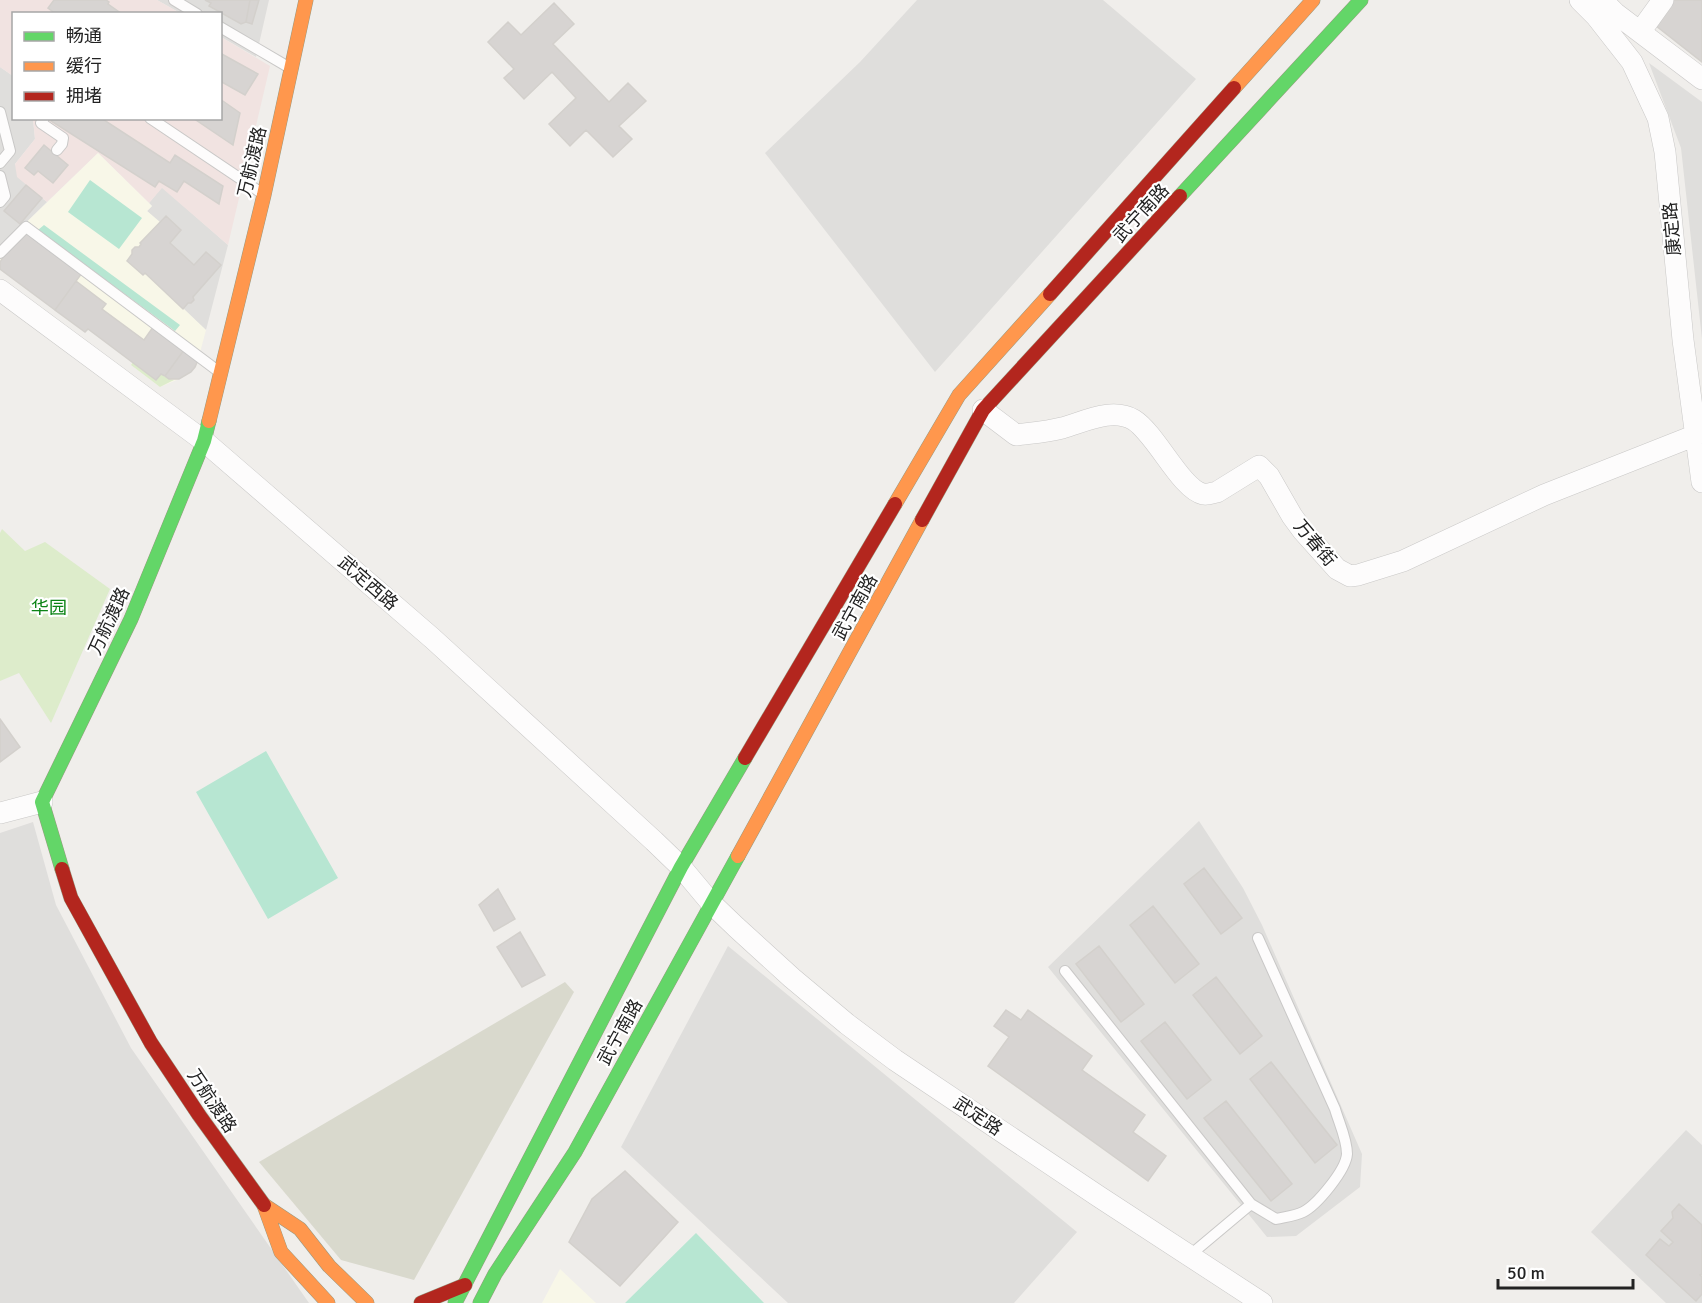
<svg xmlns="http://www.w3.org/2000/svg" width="1702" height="1303" font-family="Signika,'Noto Sans SC',sans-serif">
<rect width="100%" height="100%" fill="#f0eeeb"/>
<path fill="#dfdedc" d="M 157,0 L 269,0 L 256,57 L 221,37 L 220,14 L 180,13 Z
M 917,0 L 1103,0 L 1196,79 L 935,372 L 765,153 L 860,62 Z
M 1649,63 L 1702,102 L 1702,339 L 1681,148 Z
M 0,67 L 13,76 L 14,118 L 33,119 L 35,139 L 15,164 L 26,185 L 47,202 L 0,248 Z
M 162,187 L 228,245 L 206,330 L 183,309 L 193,297 L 194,265 L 170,243 L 181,230 L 165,217 L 160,223 L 147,211 L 152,206 L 149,203 Z
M 1199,821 L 1243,888 L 1262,925 L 1362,1154 L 1360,1187 L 1296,1236 L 1267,1237 L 1048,967 Z
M 33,822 L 56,905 L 131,1048 L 309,1303 L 0,1303 L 0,833 Z
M 728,946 L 1077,1232 L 1014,1303 L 788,1303 L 621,1147 Z
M 1686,1130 L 1702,1145 L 1702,1303 L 1666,1303 L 1591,1232 Z"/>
<path fill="#f1e3e1" d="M 0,0 L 157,0 L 180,13 L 14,14 L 13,76 L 0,67 Z
M 221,37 L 270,66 L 228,245 L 162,188 L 149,203 L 98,153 L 47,202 L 17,177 L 15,164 L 35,139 L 33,119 L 220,118 Z"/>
<path fill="#f8f7e8" d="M 98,153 L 152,206 L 147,211 L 160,222 L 166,216 L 181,230 L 170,244 L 194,265 L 206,252 L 221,265 L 193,296 L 194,300 L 191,303 L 188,303 L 183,308 L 206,330 L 198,360 L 179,379 L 160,387 L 131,365 L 132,362 L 88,329 L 85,332 L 0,269 L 0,248 Z
M 560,1269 L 596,1303 L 542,1303 Z"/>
<path fill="#d9d9cd" d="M 565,982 L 574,992 L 414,1280 L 341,1260 L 259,1162 Z"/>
<path fill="#ddeccb" d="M 133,362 L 156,380 L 161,374 L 169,379 L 174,380 L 160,387 L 131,365 Z
M 2,529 L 25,551 L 45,542 L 110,589 L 51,723 L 19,673 L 0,681 L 0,533 Z"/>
<path fill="#b7e6d2" d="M 90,180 L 142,218 L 119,249 L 68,212 Z
M 44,225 L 180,325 L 175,331 L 38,230 Z
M 266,751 L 338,878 L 268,919 L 196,792 Z
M 696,1233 L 764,1303 L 625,1303 Z"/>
<path fill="#d7d4d2" stroke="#d3d0cc" stroke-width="1.5" d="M 54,0 L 106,0 L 109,2 L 108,4 L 122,14 L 56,14 L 48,8 Z
M 205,0 L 250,0 L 246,22 L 241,24 L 209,6 L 211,3 Z
M 250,0 L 259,0 L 252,24 L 246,22 Z
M 1671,0 L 1702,0 L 1702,62 L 1655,25 Z
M 554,3 L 574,24 L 553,44 L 609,102 L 628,83 L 646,101 L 619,126 L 632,139 L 613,157 L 586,130 L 570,146 L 549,124 L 576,98 L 552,72 L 524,99 L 504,78 L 514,69 L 488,42 L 508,22 L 521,35 Z
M 220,53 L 258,74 L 245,95 L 220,81 Z
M 220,99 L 240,113 L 233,145 L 193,118 L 220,118 Z
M 53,118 L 101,118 L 170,163 L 175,155 L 223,186 L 219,204 L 184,181 L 177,192 L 159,181 L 155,187 L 51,121 Z
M 44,145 L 68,165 L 53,183 L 38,171 L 34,175 L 25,168 Z
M 26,185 L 42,198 L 20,224 L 4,211 Z
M 166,216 L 181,230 L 170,243 L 194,265 L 206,252 L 221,265 L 193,297 L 194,300 L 191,303 L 188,303 L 183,309 L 145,273 L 143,275 L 127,261 L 132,254 L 132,250 L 135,247 L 139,247 L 141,244 L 140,243 Z
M 27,233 L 82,273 L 55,310 L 0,269 L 0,262 L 6,253 Z
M 76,281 L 106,304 L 102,309 L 144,340 L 153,327 L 184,350 L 165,376 L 161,374 L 156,380 L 88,329 L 85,332 L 55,310 Z
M 184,350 L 198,360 L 195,367 L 191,372 L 179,379 L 169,379 L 165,376 Z
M 0,719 L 20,747 L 0,762 Z
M 1204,868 L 1242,918 L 1221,934 L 1184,884 Z
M 498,889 L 515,919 L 494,931 L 479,905 Z
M 1153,906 L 1199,964 L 1175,983 L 1130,925 Z
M 520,932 L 545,975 L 522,987 L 497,947 Z
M 1099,946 L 1144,1004 L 1121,1022 L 1076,964 Z
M 1216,977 L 1262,1036 L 1240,1054 L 1193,995 Z
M 1006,1010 L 1021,1020 L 1028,1010 L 1092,1056 L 1082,1070 L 1145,1115 L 1133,1132 L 1166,1156 L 1148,1181 L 988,1066 L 1009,1037 L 994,1026 Z
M 1165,1022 L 1211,1080 L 1187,1099 L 1141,1041 Z
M 1271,1062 L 1337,1145 L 1315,1163 L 1250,1079 Z
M 1226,1101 L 1292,1184 L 1271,1201 L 1204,1118 Z
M 625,1171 L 678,1222 L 620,1286 L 569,1242 L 592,1199 Z
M 1679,1204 L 1702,1225 L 1702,1274 L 1700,1275 L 1702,1277 L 1702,1294 L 1696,1301 L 1646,1255 L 1660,1239 L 1669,1246 L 1673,1242 L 1661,1231 L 1673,1218 L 1672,1212 Z"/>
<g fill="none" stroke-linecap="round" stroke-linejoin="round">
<g stroke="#c9c8c7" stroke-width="12">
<path id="lane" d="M 174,0 L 197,14
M 220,27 L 290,68
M 0,112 L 10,151 L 0,163
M 44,118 L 41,123 L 63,138 L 62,144 L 57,150
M 150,118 L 263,194
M 0,176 L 5,196 L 0,202
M 0,253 L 26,227 L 218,371
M 1065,971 L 1251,1204 L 1276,1219 C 1284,1217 1295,1216 1303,1212 C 1317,1205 1346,1170 1347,1154 C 1347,1139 1339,1123 1335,1109 L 1258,938
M 1189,1256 L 1251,1204"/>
</g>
<g stroke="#c9c8c7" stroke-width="22">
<path id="street" d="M 1580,0 L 1596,16 L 1632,62 L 1658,118 L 1665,152 L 1683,340 L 1702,482
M 1602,0 L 1615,13 L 1702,79
M 1640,32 L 1663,0
M 0,290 L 204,441 L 432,638 L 654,841 L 681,867 L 712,904 L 736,927 L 792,978 L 847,1024 L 895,1060 L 1098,1196 L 1262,1303
M 983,410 L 1016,435 C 1031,433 1047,432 1062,428 C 1084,422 1112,407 1134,420 C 1156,434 1181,489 1203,494 C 1208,495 1212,493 1217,492 L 1259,466 L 1269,476 L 1292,516 L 1303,531 L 1337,569 L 1350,576 L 1358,575 L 1403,561 L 1544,495 L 1696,435
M 0,813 L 42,802"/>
</g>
<g stroke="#999a82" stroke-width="15">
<path id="fast" d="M 1180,196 L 1361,0
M 62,869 L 42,802 L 131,619 L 204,441 L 209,421
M 455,1303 L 681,867 L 745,758
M 480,1303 L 495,1274 L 575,1152 L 738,856"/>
</g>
<g stroke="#999a82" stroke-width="15">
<path id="slow" d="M 1234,88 L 1313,0
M 209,421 L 264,195 L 306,0
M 895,504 L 959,395 L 1050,294
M 738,856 L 922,520
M 264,1205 L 281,1252 L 328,1303
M 264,1205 L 300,1229 L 329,1266 L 367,1303"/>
</g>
<g stroke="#999a82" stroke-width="15">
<path id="jam" d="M 1050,294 L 1234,88
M 922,520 L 983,410 L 1180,196
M 745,758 L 895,504
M 62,869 L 71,898 L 151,1043 L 199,1115 L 264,1205
M 421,1303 L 465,1285"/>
</g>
<use href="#lane" stroke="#fdfcfc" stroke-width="10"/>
<use href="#street" stroke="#fdfcfc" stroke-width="21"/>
<use href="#fast" stroke="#63d668" stroke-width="14"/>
<use href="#slow" stroke="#ff974d" stroke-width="14"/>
<use href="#jam" stroke="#b3261e" stroke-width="14"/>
</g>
<g text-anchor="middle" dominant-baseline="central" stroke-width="4.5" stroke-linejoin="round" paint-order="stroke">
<g font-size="18" fill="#222" stroke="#fff">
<text transform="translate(252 162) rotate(-77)">万航渡路</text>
<text transform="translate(1141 213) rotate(-47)">武宁南路</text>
<text transform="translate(1672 229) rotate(-95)">康定路</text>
<text transform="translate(1315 543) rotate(50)">万春街</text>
<text transform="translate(368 583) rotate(41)">武定西路</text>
<text transform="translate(855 607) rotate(-61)">武宁南路</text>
<text transform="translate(109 621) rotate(-65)">万航渡路</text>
<text transform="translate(620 1032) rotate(-61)">武宁南路</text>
<text transform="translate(212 1101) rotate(56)">万航渡路</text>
<text transform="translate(978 1116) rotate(34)">武定路</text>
</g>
<g font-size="18" fill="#0c8416" stroke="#fff">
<text x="49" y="608">华园</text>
</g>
</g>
<rect x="12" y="12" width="210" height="108" fill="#ffffff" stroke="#a7a7a7" stroke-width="1.5"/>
<rect x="24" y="32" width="30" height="9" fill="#63d668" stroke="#a7a7a7" stroke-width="1.5"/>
<text x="66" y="42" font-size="18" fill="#222222">畅通</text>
<rect x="24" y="62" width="30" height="9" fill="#ff974d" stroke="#a7a7a7" stroke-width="1.5"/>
<text x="66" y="72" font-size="18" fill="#222222">缓行</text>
<rect x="24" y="92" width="30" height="9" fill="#b3261e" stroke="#a7a7a7" stroke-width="1.5"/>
<text x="66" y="102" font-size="18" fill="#222222">拥堵</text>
<path d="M1498 1279v9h135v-9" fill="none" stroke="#222222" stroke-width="3"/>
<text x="1507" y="1279" font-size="18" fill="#222222" stroke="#ffffff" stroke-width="4.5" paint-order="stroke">50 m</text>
</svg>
